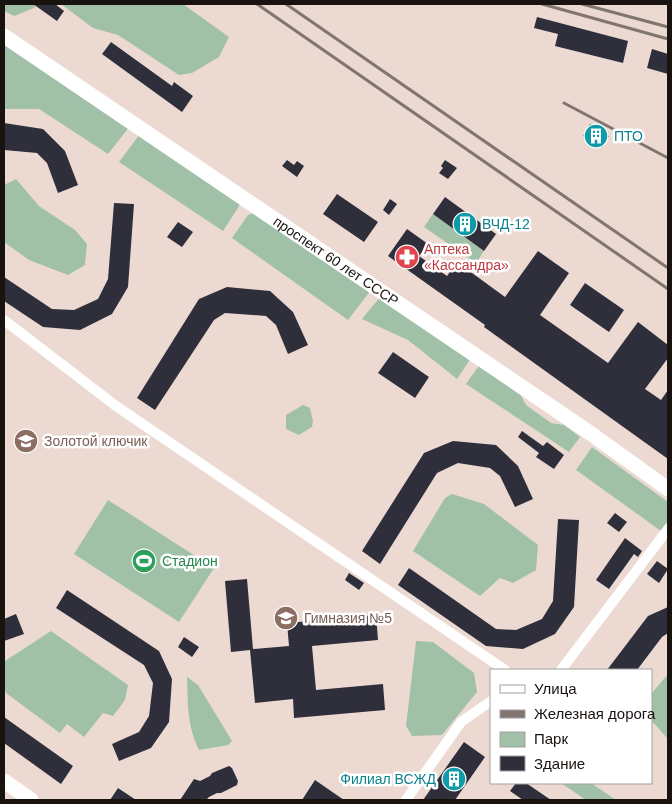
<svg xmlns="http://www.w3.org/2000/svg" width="672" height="804" font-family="Arial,sans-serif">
<rect width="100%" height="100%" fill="#ecdad2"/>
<path fill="#a0c1a8" d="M 4,4 L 37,4 L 34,8 L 14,16 L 4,11 Z
M 61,4 L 183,4 L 229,37 L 219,57 L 192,73 L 179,75 L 118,35 L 93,28 Z
M 4,41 L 130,126 L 108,154 L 39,109 L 4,109 Z
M 140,134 L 241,203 L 223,231 L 119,162 Z
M 16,179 L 39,206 L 75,230 L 87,244 L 85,265 L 68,275 L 29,260 L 4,242 L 4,185 Z
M 257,212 L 371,290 L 348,320 L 232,238 L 248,215 Z
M 433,214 L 484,251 L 476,263 L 424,227 Z
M 381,296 L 471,358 L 457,379 L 408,340 L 362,319 Z
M 480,364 L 519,392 L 526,405 L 551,423 L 564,425 L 580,437 L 569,452 L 466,384 Z
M 303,405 L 310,408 L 313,421 L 312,427 L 299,435 L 286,429 L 286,415 Z
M 592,447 L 668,502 L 668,520 L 661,531 L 576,470 Z
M 452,494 L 484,504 L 538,545 L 536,570 L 513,583 L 500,578 L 480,596 L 413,551 L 445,498 Z
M 108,500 L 214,568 L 179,622 L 74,554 Z
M 51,631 L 128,685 L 125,700 L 113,716 L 103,713 L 84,737 L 67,724 L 60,733 L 6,693 L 4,684 L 4,663 L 5,661 Z
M 416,641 L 433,642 L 474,673 L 477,692 L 442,735 L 412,736 L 406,726 Z
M 668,674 L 668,739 L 651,720 L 651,694 Z
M 187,677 L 198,685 L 232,741 L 228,745 L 199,750 C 187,725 188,705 187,677 Z
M 561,783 L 591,783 L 616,800 L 586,800 Z"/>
<path fill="#2f2f3c" d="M 33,4 L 55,4 L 64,11 L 57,21 Z
M 537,17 L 628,41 L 623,63 L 555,46 L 558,34 L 534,28 Z
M 111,42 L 172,86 L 174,82 L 193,96 L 182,112 L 102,54 Z
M 652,49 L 668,54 L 668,74 L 647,68 Z
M 4,123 L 43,129 L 65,151 L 78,185 L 58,193 L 47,163 L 37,153 L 4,150 Z
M 590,124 L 609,136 L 602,147 L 583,136 Z
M 287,160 L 294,165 L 297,161 L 304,166 L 297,177 L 282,166 Z
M 445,160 L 457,168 L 448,179 L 439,173 L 443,168 L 441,166 Z
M 337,194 L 378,222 L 364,242 L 323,214 Z
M 445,197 L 496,234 L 484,251 L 433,214 Z
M 390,199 L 397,204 L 389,215 L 383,210 Z
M 114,203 L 134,204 L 128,287 L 112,314 L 80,330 L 43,327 L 4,301 L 4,277 L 52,309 L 74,310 L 98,299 L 108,279 Z
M 178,222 L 193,232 L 182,247 L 167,237 Z
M 407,229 L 428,244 L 419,256 L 447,276 L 457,262 L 505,297 L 538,251 L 569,273 L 540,315 L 608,363 L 638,322 L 668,345 L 668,358 L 645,389 L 661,400 L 668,390 L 668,459 L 484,327 L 485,325 L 388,256 Z
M 585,283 L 624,310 L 609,332 L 570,305 Z
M 227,287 L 270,291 L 293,312 L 308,345 L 288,354 L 276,325 L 266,316 L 225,313 L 214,320 L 155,410 L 137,398 L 199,299 Z
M 393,352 L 429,377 L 415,398 L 378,373 Z
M 522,431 L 543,446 L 547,442 L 564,455 L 554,469 L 536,457 L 539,453 L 518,437 Z
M 453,441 L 496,445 L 518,466 L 533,499 L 515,507 L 500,476 L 490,468 L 458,463 L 437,473 L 380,564 L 362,551 L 424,453 Z
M 615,513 L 627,522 L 619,532 L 607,523 Z
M 558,519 L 579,520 L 574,607 L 555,634 L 523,649 L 486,646 L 398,585 L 409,568 L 496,629 L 516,630 L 542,619 L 553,601 Z
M 625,538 L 642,551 L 638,557 L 634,554 L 609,589 L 596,580 Z
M 657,561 L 668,569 L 659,583 L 647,574 Z
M 349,573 L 364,583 L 359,590 L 345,580 Z
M 247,579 L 253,649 L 289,646 L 287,623 L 376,615 L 378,640 L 312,646 L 316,690 L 383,684 L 385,710 L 294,718 L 293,699 L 255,703 L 250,650 L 231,652 L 225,581 Z
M 67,590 L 159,651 L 172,679 L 169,722 L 151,748 L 119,761 L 112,744 L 139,732 L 149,716 L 153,683 L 144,665 L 56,608 Z
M 668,607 L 668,633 L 662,637 L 637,670 L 607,670 L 648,616 Z
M 16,614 L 24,634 L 4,641 L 4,619 Z
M 184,637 L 199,647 L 192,657 L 178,647 Z
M 4,717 L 73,766 L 61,784 L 4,743 Z
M 464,742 L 485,757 L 455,800 L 423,800 Z
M 229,766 L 232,768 L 238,781 L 237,785 L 221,793 L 217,793 L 209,797 L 206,800 L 180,800 L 194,779 L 200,781 L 210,776 L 212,773 Z
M 315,780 L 344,800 L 302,800 Z
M 516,783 L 526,783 L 551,800 L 523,800 L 510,791 Z
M 118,788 L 136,800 L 110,800 Z"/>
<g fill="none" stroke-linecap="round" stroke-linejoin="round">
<path stroke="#fff" stroke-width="10" d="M 4,320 L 116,406 L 505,670
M 561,670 L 668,529
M 406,800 L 461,722 L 491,701"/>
<g stroke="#fff" stroke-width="15">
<path id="s1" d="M 4,36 L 590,433 L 668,489"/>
<path d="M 4,781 L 31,800"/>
</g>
<path stroke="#817570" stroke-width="3" d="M 257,4 L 668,289
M 286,4 L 668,268
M 542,4 L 668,39
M 582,4 L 668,27
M 564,103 L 668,158"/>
</g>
<defs>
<g id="building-disc" transform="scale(1.25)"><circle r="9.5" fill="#0f9aa8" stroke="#fff"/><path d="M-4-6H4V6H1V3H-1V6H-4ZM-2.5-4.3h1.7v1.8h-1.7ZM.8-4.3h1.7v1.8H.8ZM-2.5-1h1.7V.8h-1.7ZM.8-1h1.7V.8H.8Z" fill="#fff"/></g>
<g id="pharmacy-disc" transform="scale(1.25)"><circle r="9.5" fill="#e0444e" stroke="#fff"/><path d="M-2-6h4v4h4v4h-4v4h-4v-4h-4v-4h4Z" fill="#fff"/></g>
<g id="school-disc" transform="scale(1.25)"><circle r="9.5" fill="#8d6e63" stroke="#fff"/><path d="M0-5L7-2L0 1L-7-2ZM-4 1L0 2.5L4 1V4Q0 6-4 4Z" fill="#fff"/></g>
<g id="stadium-disc" transform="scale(1.25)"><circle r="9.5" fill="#2e9e5b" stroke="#fff"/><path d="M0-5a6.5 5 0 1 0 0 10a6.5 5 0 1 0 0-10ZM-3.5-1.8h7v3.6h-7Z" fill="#fff"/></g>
</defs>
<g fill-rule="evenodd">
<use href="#building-disc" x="596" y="136"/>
<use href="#building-disc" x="465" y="224"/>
<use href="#pharmacy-disc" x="407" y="257"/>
<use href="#school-disc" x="26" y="441"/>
<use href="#stadium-disc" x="144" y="561"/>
<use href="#school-disc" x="286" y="618"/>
<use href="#building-disc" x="454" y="779"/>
</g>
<g text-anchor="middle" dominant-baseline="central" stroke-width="5" stroke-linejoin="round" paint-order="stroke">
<g font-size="14" fill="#0d838f" stroke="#fff" text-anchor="start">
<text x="614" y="136">ПТО</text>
<text x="482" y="224">ВЧД-12</text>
<text x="436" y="779" text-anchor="end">Филиал ВСЖД</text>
</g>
<g font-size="14" fill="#be3a42" stroke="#fff" text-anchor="start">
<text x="424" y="249">Аптека<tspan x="424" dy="16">«Кассандра»</tspan></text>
</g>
<g font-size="14" fill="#191310" stroke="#fff">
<text stroke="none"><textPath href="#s1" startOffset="401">проспект 60 лет СССР</textPath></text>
</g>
<g font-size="14" fill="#785e54" stroke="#fff" text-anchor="start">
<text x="44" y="441">Золотой ключик</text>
<text x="304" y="618">Гимназия №5</text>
</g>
<g font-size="14" fill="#27864d" stroke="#fff" text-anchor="start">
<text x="162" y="561">Стадион</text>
</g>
</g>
<rect width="672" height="804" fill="none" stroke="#191310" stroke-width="10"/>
<rect x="490" y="669" width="162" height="115" fill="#ffffff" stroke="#a3a19f"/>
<rect x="500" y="685" width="25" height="8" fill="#ffffff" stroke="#a3a19f"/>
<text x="534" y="694" font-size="15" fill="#191310">Улица</text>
<rect x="500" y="710" width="25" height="8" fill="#817570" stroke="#a3a19f"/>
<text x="534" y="719" font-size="15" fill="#191310">Железная дорога</text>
<rect x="500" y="732" width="25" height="15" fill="#a0c1a8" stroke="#a3a19f"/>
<text x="534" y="744" font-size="15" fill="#191310">Парк</text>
<rect x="500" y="756" width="25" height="15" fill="#2f2f3c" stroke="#a3a19f"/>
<text x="534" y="769" font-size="15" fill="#191310">Здание</text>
</svg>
